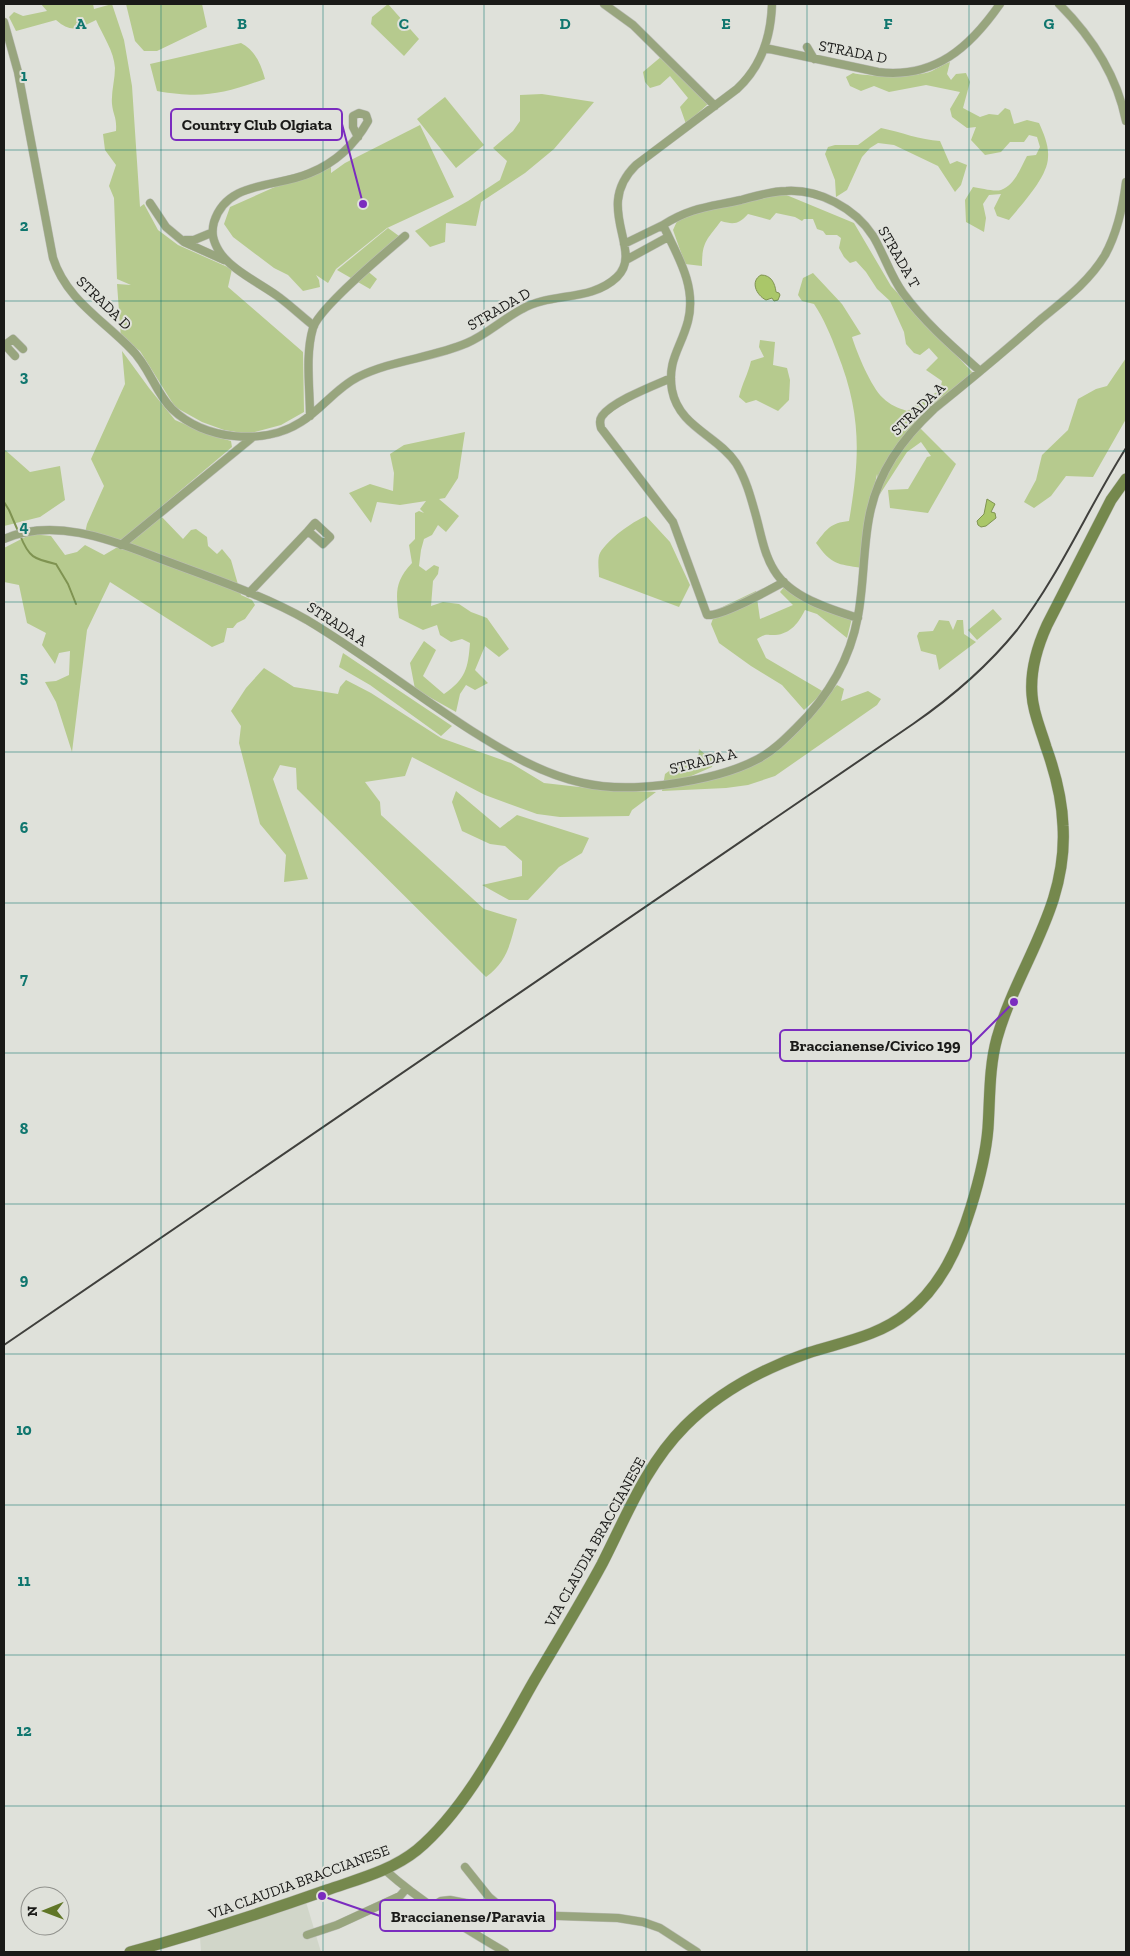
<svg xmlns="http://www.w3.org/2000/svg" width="1130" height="1956" font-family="'Zilla Slab',serif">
<rect width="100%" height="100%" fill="#dfe1da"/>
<path fill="#d1d6c9" d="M 306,1902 L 321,1952 L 201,1952 L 200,1937 Z"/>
<path fill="#b6ca8e" d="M 41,4 L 93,4 L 94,9 L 112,4 L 124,40 L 132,86 L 140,207 L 144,204 L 158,230 L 178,245 L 232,269 L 228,287 L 303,352 L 304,412 L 281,425 L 248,434 L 224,430 L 202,422 L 175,407 L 140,351 L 121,338 L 117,284 L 131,285 L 117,279 L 114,198 L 109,186 L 116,165 L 105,150 L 103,134 L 116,131 C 117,117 113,115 112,104 C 111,92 115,80 115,68 C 114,51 103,36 96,20 C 79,28 72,34 56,20 L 16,31 L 9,17 L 14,12 L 23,16 L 47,11 Z
M 126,4 L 202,4 L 207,27 L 157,51 L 144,51 L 135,41 Z
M 388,4 L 419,39 L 404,56 L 371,24 L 372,17 Z
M 241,43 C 255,50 261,64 265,79 C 222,94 203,99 157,91 L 150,64 Z
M 662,56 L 708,104 L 686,124 L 680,107 L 688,98 L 670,76 L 660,85 L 650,88 L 645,82 L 643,72 Z
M 950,62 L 947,74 L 951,80 L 956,74 L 966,73 L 970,82 L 963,108 L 980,117 L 989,114 L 998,115 L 1005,108 L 1010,110 L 1014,124 L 1027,120 L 1039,123 C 1044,134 1049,146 1048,157 C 1048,177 1021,205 1009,220 L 997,216 L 994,208 L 1001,194 L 989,195 L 983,204 L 986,218 L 984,232 L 966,222 L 965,200 L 973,187 C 981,188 994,192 1001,190 C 1015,185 1021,167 1027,156 L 1036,155 L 1040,147 L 1037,137 L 1029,135 L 1024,142 L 1010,142 L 1001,152 L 985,155 L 971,140 L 976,127 L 967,128 L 952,117 L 950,109 L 960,92 L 926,85 L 889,92 L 874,86 L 861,91 L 850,86 L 846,77 L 853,73 C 867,77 919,77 932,71 C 938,68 943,64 950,62 Z
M 542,94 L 594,102 L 554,149 L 525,173 L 481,202 L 476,226 L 446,223 L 445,242 L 430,247 L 415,231 L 468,201 L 500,180 L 507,161 L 493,148 L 513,131 L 520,121 L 520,95 Z
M 445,97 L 484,145 L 456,168 L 417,119 Z
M 420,125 L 454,197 L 387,228 L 336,269 L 328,283 L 316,275 L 319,280 L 320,287 L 303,291 L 288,275 L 274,268 L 233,237 L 224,224 L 230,207 L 277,186 L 305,179 L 331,165 L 331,173 L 345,163 Z
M 881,128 C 901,132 920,140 940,141 L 950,164 L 957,161 L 967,165 L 961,185 L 955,192 L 938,166 L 894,145 L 878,143 L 870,148 L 862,157 L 847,190 L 836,197 L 835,180 L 825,154 L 828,147 L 835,145 L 858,145 Z
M 784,194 L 854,223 L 891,286 L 973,373 L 915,423 L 956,464 L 928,513 L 890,508 L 888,490 L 908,489 L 927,457 L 931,456 L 921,442 L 907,452 L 880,494 L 877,474 L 863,544 L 862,568 C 837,564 832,565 816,543 C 827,529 830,523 849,521 C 860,457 862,415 837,352 C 831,336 824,319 814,304 L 802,301 L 798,295 L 803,278 L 813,273 L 842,304 L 861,334 L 852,337 C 857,353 871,387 883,398 C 890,405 898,408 907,411 L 940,390 L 942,381 L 926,370 L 938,358 L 929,348 L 920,355 L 914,353 L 906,344 L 904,332 L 890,301 L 877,289 L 866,272 L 856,261 L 850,263 L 844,257 L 839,248 L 841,238 L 837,235 L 826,235 L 823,231 L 817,229 L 813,219 L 804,219 L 802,221 L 795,217 L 776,213 L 770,220 L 748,214 C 739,224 734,225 721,221 C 707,240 702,241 702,266 L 685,264 L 673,230 L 678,219 L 698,211 Z
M 388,228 L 399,236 L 381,262 L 365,269 L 377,279 L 370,289 L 337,270 Z
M 760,340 L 775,342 L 773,365 L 787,368 L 790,380 L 789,400 L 778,411 L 756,400 L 746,403 L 739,397 C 742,384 748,374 751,361 L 764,357 L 759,347 Z
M 122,351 L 149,388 L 175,420 L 210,435 L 231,441 L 232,447 L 117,544 L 85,533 L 87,524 L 104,486 L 91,459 L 125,384 Z
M 1126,358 L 1126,419 L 1093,477 L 1066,476 L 1051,496 L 1034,508 L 1024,502 L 1036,480 L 1042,455 L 1068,430 L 1078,399 L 1096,389 L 1107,386 Z
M 465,432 L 458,478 L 445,498 L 439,499 L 459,516 L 446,532 L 438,525 L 432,535 L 424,539 L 421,550 L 419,566 L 426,571 L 434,565 L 439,567 L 438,574 L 433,581 L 431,606 L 443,602 L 459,604 L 471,612 L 487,618 L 509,649 L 499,657 L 485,646 L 475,670 L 488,683 L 475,690 L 466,685 L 460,694 L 456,712 L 415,689 L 410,663 L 424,641 L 436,650 L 423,676 L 444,694 C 466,679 468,668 470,643 L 462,639 L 451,642 L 440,635 L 437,625 L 423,630 L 399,618 C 396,594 394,582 412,563 L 409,545 L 415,539 L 415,513 L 419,511 L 424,513 L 420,509 L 426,501 L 400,505 L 377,502 L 371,523 L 349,493 L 370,484 L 393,491 L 394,473 L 390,454 L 404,445 Z
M 4,449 L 30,472 L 60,466 L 65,500 L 40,517 L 4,526 Z
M 159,514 L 183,539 L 191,530 L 196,529 L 207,537 L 208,546 L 217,554 L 222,549 L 231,560 L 241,595 L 252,600 L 255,605 L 245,619 L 237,623 L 233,628 L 227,628 L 224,642 L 212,647 L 110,582 L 87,630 L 72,752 L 56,702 L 45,682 L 56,681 L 69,675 L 70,651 L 59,653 L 55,664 L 42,645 L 46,633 L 27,623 L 19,585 L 4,582 L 4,548 L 31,534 L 51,536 L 65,555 L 77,552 L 85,545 L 104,555 L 121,545 Z
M 646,516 L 670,542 L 690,585 L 679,607 L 599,577 C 599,571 597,559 600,553 C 608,539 632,522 646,516 Z
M 784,587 L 852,618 L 847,638 L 817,614 L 805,610 C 799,622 791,634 775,635 C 764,635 768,633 757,639 L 766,658 L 824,692 L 804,710 L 782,685 L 751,666 L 719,643 L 711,624 L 716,610 L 756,591 L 760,619 L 793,605 L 780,592 Z
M 993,609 L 1002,619 L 977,640 L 968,630 Z
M 939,620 L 949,621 L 953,630 L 957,620 L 963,620 L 964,634 L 976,642 L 939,670 L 936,655 L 921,651 L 917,636 L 919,632 L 933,631 Z
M 343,653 L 452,726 L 441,736 L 370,685 L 339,667 Z
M 264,668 L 294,687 L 338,694 L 340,687 L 346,680 L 371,693 L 441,738 L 511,763 L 544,783 L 597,789 L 656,792 L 632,810 L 629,816 L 560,817 L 537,814 L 485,795 L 412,757 L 405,776 L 365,782 L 380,802 L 381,815 L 484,909 L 517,919 C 510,943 508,961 486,977 L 297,789 L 296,768 L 280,765 L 273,779 L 308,879 L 284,882 L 286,855 L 260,824 L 239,743 L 241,726 L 231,711 L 246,688 Z
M 837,685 L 844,689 L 841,701 L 868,691 L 881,699 L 877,705 L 775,776 L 748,785 L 726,788 L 662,791 L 665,774 L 680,763 L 698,760 L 699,749 L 706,755 L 714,757 L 712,767 L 689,777 L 693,783 L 760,760 Z
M 456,791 L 500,828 L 517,815 L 589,838 L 582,853 L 559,867 L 528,900 L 509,900 L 482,885 L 522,876 L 522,861 L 505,846 L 490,844 L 462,831 L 452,802 Z"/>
<path fill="#aac769" stroke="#7f9351" d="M 761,275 C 771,275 775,283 776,292 L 779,293 L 780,295 L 778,300 L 774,301 L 772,298 L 766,300 C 756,295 750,281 761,275 Z
M 987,499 L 995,504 L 991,512 L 995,513 L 996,518 L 986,526 L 981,527 L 978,525 L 977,521 L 984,514 Z"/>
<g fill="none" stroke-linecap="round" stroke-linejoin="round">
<path stroke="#7f9351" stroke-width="2" d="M 4,502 L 9,510 L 18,531
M 20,535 C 29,558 34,559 56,564 L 68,584 L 76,604"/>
<g stroke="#bcbdb7" stroke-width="9">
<path id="minor" d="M 604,4 L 633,25 L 715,106
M 1059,4 C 1091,36 1117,76 1126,121
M 4,22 L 18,72 L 53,258 C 66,299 103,320 131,349 C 149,366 155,392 172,409 C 204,440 264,446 301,422 C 322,409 336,388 358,377 C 392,360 432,358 467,343 C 486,335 503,319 522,309 C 551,292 591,302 617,277 C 645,250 592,208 636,165 L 737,89 C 762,66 771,37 772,4
M 807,47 L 814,59
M 765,48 L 878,72 C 935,79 970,47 1000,4
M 150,203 L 166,227 L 184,242 L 224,260
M 185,240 L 194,240 L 211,233
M 624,244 L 663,225
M 626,260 L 668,237
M 314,326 C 301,316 289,304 276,295 C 259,283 229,268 219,251 C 213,241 211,233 214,222 C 227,180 276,188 310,173 C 335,163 355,144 368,121 L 366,115 L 359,113 L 353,116 L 353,127 L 358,137
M 15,356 L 5,345 L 13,339 L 23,349
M 671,378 C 653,386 613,401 602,416 C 599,420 600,424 601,428 L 673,522 L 707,615 C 721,617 769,590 784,582
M 310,416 C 310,388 305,355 313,328 C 319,308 386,252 405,236
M 4,539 C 52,518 107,538 153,556 C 205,576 259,593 307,620 C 364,654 416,695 472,731 C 507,753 542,774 583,783 C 609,789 637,788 663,785 C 694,781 730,774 758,759 C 773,751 785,739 796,728 C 828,697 850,660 858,616 C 864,584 863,550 869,518 C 877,473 902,439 934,409 C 970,380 1006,350 1040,320 C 1063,301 1089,282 1105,255 C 1117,233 1123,206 1126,182
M 121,545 L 253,437
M 249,593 L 308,531 L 323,544 L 330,537 L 315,523 L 308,531
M 858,618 C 829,609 790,597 774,570 C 764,554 761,534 756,516 C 751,498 746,479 736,463 C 717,435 679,427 672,390 C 667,360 681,348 688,321 C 697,286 677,255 663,225 C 691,207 710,207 741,200 C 756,196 771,191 786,191 C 819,189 855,208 873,236 C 884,254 890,275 903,293 C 925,323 953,347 980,371
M 465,1867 L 489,1897 L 507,1912 L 530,1915 L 618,1918 L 643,1922 L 660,1928 L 697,1952
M 385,1870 C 422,1903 463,1927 505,1952
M 431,1907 L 441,1901 L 450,1900 L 502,1910
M 307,1935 L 337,1925 L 400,1896 L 406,1889"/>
</g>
<g stroke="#bcbdb7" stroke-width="12">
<path id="secondary" d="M 130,1952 C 197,1934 262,1913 327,1890 C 358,1879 391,1871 417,1850 C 467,1808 502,1737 534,1681 C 557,1642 581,1603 602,1564 C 627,1515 646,1465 685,1426 C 720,1391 762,1369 808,1353 C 842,1342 879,1336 907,1313 C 941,1287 959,1246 971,1207 C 979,1181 986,1154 988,1128 C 990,1098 989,1067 997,1038 C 1018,964 1068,908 1063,826 C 1062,798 1055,772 1046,747 C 1041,730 1033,713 1032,695 C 1030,671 1037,647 1047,625 L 1111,500 L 1126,479"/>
</g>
<use href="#minor" stroke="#98a57e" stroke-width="8"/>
<use href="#secondary" stroke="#75884d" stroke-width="11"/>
<path stroke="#40403d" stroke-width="2" d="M 4,1345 L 913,724 C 952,697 987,667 1017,630 C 1060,574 1088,508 1126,448"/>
</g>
<path fill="none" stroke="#0f766e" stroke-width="1" stroke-opacity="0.55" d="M 161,4 L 161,1952M 323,4 L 323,1952M 484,4 L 484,1952M 646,4 L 646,1952M 807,4 L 807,1952M 969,4 L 969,1952M 4,150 L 1126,150M 4,301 L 1126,301M 4,451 L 1126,451M 4,602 L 1126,602M 4,752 L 1126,752M 4,903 L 1126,903M 4,1053 L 1126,1053M 4,1204 L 1126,1204M 4,1354 L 1126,1354M 4,1505 L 1126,1505M 4,1655 L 1126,1655M 4,1806 L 1126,1806"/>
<g text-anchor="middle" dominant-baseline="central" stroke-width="4" stroke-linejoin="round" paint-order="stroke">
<g font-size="15" fill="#1a1a18" stroke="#dfe1da">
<text transform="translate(853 52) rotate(11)">STRADA D</text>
<text transform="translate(899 257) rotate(60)">STRADA T</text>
<text transform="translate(104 303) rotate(44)">STRADA D</text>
<text transform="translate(499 309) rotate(-30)">STRADA D</text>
<text transform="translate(918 409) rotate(-44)">STRADA A</text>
<text transform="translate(337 624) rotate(33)">STRADA A</text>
<text transform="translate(703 761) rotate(-14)">STRADA A</text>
<text transform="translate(595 1542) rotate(-61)">VIA CLAUDIA BRACCIANESE</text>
<text transform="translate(299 1882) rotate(-20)">VIA CLAUDIA BRACCIANESE</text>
</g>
</g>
<g font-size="16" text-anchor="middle" font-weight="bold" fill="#0f766e" stroke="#dfe1da" stroke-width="4" stroke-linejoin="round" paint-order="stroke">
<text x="81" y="29">A</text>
<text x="242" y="29">B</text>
<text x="404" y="29">C</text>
<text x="565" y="29">D</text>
<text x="726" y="29">E</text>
<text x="888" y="29">F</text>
<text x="1049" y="29">G</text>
<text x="24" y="81">1</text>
<text x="24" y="231">2</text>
<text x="24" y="382">3</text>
<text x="24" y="532">4</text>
<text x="24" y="683">5</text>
<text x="24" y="833">6</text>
<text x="24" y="984">7</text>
<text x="24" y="1134">8</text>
<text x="24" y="1285">9</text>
<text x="24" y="1435">10</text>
<text x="24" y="1586">11</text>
<text x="24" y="1736">12</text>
</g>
<path fill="none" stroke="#7b2cbf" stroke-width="2" d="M363 204L342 124M1014 1002L971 1045M322 1896L380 1916"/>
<g fill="#7b2cbf" stroke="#dfe1da" stroke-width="2">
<circle cx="363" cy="204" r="5"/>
<circle cx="1014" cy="1002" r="5"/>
<circle cx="322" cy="1896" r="5"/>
</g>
<g fill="#dfe1da" stroke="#7b2cbf" stroke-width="2">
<rect x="171" y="109" width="171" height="31" rx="5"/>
<rect x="780" y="1030" width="191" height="31" rx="5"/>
<rect x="380" y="1900" width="175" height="31" rx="5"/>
</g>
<g font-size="16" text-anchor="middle" font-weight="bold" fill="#1a1a18">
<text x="257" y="130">Country Club Olgiata</text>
<text x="875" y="1051">Braccianense/Civico 199</text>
<text x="468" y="1922">Braccianense/Paravia</text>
</g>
<rect width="1130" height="1956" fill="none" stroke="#1a1a18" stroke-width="10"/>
<g transform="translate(45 1911) rotate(269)"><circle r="24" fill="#dfe1da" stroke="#90918c"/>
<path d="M0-4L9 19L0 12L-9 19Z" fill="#607627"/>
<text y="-8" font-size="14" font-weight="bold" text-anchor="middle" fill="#1a1a18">N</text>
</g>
</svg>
